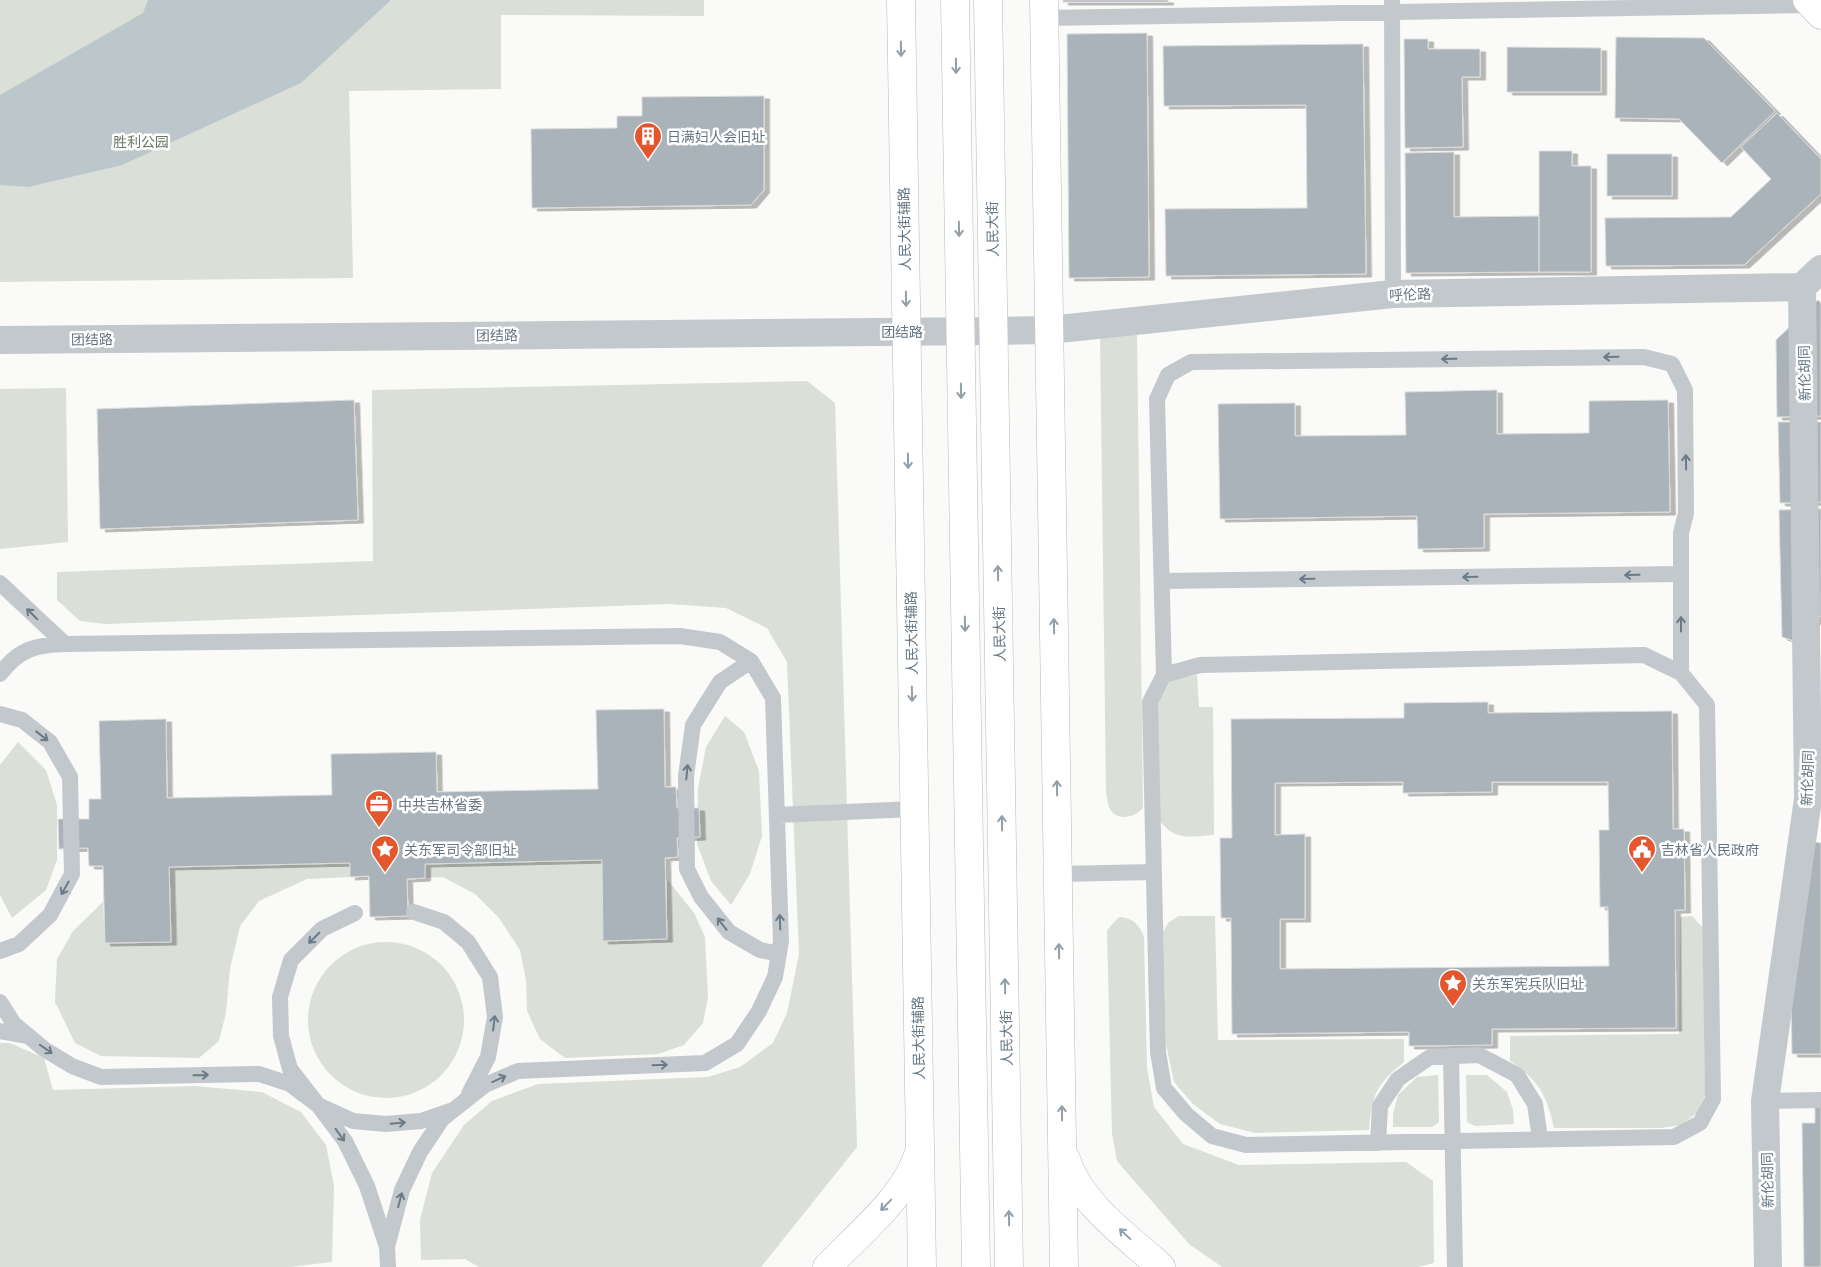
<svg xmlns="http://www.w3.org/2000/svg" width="1821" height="1267" font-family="Commissioner,'Noto Sans SC',sans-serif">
<defs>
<filter id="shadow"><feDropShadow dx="5.5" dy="3" stdDeviation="0" flood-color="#0004"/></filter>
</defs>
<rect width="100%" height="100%" fill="#fafaf8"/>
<path fill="#dadfd7" d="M 0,0 L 704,0 L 704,16 L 501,15 L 501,89 L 349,91 L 353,278 L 0,282 Z
M 1137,333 L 1143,808 C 1135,818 1115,822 1109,807 C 1107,802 1107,796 1106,791 L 1100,334 Z
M 807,381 L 835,403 L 857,1147 L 761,1267 L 479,1267 L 465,1259 L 421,1260 L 420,1220 L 432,1173 L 464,1125 L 492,1101 L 538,1084 L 708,1077 L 740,1067 L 773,1043 L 787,1013 L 799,954 L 787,662 L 767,628 L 726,608 L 669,604 L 105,624 L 80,621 L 57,600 L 57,572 L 373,561 L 372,390 Z
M 66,388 L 68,542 L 0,549 L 0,389 Z
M 1197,675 L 1199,707 L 1213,707 L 1214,835 C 1189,837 1173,841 1158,818 L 1156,707 L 1171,680 Z
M 725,716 L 744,732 L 759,771 L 762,836 L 750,874 L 731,905 L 711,881 L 697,844 L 698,788 L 706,747 Z
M 18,742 L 46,770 L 57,805 L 57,860 L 46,890 L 12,918 L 0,895 L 0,765 Z
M 602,860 L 604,941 L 667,939 L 667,879 L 694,913 L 705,937 L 708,997 L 703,1023 L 684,1045 L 658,1054 L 565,1058 L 540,1039 L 527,1011 L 526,980 L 520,950 L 499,918 L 475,894 L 443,877 L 425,878 L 425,864 Z
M 350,863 L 350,877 L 307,879 L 259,901 L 240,926 L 230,969 L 226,1013 L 219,1041 L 199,1058 L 101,1056 L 75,1043 L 55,1002 L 57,959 L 73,931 L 103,902 L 105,943 L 169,867 Z
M 1179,916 L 1215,916 L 1218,1040 L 1404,1039 L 1404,1062 C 1376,1085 1372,1094 1369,1130 L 1255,1133 L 1220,1124 L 1193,1104 L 1174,1082 L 1166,1044 L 1163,932 L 1169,922 Z
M 1692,916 L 1703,928 L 1705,1096 L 1697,1113 L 1681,1125 L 1661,1128 L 1554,1128 C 1547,1095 1538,1080 1510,1061 L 1510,1036 L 1679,1034 L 1680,917 Z
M 1119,917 C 1133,918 1139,924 1144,937 L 1147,1068 L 1154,1107 L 1183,1144 L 1239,1165 L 1406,1162 L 1433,1181 L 1434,1263 L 1418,1267 L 1222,1267 L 1189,1244 L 1117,1161 L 1112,1133 L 1107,930 Z
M308 1020a78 78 0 1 1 156 0a78 78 0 1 1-156 0Z
M 0,1043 L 10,1043 L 44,1058 L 53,1090 L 195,1086 L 262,1092 L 301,1112 L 326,1145 L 334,1186 L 332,1262 L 290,1267 L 0,1267 Z
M 1438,1075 L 1439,1122 L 1432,1127 L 1393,1127 L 1393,1114 L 1398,1095 L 1417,1077 Z
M 1466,1075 L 1487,1075 L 1507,1092 L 1513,1110 L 1514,1124 L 1475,1126 L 1467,1122 Z"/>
<path fill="#bbc7cb" d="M 148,0 L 391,0 L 301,83 L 122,165 L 28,187 L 0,185 L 0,95 L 143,13 Z"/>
<path fill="#aab3b9" stroke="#dcdcda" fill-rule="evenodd" filter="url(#shadow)" d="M 1063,0 L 1168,0 L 1168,2 L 1063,2 Z
M 1147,33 L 1149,277 L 1069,278 L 1067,34 Z
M 1616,37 L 1704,38 L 1775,111 L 1722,163 L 1679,119 L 1615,118 Z
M 1404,39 L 1428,39 L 1428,49 L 1480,49 L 1480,77 L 1462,77 L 1463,147 L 1405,148 Z
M 1363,44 L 1366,274 L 1166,276 L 1165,209 L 1307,208 L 1306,105 L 1164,106 L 1163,46 Z
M 1507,47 L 1601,48 L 1601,92 L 1507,92 Z
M 764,96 L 764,190 L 751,205 L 532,208 L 531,129 L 617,128 L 617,116 L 642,116 L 642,97 Z
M 1777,113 L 1821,159 L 1821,194 L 1744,265 L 1606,266 L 1605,218 L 1731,217 L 1771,179 L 1741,147 Z
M 1539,151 L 1572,151 L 1572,166 L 1591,166 L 1591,272 L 1539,272 Z
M 1454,152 L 1454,217 L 1539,216 L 1539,272 L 1406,273 L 1405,153 Z
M 1607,154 L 1672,154 L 1672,196 L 1607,196 Z
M 1818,300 L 1821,303 L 1821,416 L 1777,417 L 1776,340 Z
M 1497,390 L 1497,434 L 1589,433 L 1589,401 L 1668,400 L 1670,512 L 1484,514 L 1484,548 L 1418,549 L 1417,516 L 1220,519 L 1218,404 L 1295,403 L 1295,436 L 1406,435 L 1405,392 Z
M 354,400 L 358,520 L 100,529 L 97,409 Z
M 1778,422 L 1821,422 L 1821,502 L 1780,503 Z
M 1821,509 L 1821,616 L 1794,641 L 1782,637 L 1779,510 Z
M 1488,702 L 1488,713 L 1672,711 L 1673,829 L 1684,829 L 1685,910 L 1675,910 L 1676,1028 L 1492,1029 L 1492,1045 L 1409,1046 L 1409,1032 L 1232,1034 L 1231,918 L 1221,918 L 1220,838 L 1232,838 L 1231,719 L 1404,718 L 1404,703 ZM 1403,782 L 1403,793 L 1492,792 L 1492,782 L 1608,782 L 1609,830 L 1599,830 L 1600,907 L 1608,907 L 1609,966 L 1280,969 L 1280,919 L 1305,919 L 1305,834 L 1275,835 L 1275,783 Z
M 664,709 L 665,787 L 676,787 L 677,808 L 699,808 L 700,837 L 677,838 L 678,857 L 665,858 L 667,939 L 603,941 L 602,860 L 425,864 L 425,878 L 407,879 L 408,916 L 370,917 L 369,876 L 350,877 L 350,863 L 169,867 L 171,942 L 105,943 L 103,866 L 89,866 L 88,848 L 59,849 L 58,819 L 89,819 L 89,799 L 101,799 L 99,721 L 166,719 L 167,798 L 332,795 L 331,754 L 436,752 L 437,792 L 598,789 L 596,710 Z
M 1807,841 L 1821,843 L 1821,1054 L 1792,1054 L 1789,852 Z
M 1815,1107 L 1821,1107 L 1821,1267 L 1804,1267 L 1802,1123 L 1815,1123 Z"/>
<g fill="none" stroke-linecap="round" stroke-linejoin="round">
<g stroke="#b3babf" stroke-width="29">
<path id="secondary" d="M 901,0 L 922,1267
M 1044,0 L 1064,1267
M 1066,1159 C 1080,1204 1127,1236 1161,1267
M 827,1267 C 857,1236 905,1197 918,1155"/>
</g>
<g stroke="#b5babe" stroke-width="29">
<path id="primary" d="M 955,0 L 976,1267
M 988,0 L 1009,1267
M 1807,0 L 1821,15"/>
</g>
<path stroke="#c3c8cc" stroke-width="16" d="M 1392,0 L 1393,294
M 1044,18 L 1811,5
M 1162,581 L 1681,574
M 0,583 L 65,644
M 1644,655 L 1681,673 L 1707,705 L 1713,1099 L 1700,1123 L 1674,1137 L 1246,1145 L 1212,1136 L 1186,1114 L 1164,1088 L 1158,1052 L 1150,702 L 1164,675 L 1200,665 Z
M 751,661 L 720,682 L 693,725 L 686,776 L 687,869 L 701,897 L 729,932 L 760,950 L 779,954
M 0,674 C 19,649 35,645 65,644 L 680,636 L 720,642 L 751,661 L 773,698 L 781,941 L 775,977 L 759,1011 L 737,1044 L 705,1063 L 518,1071 L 485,1085 L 442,1119 L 420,1152 L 402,1190 L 387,1247 L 388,1267
M 1164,675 L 1157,399 L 1168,375 L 1191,362 L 1644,357 L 1672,364 L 1685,390 L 1686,513 L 1681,533 L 1681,673
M 0,714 L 22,720 L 50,742 L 70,777 L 72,874 L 50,915 L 19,944 L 0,951
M 777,815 L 914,809
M 1058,874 L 1153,872
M 414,912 L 444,922 L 468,942 L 490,977 L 495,1017 L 488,1057 L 469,1094
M 355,913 L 322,929 L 291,960 L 280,997 L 281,1036 L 290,1069 L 318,1105 L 353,1121 L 386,1124 L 421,1121 L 450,1111
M 0,1002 L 14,1024 L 44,1049 L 72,1066 L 101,1077 L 259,1074 L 290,1084 L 318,1105 L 345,1141 L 367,1186 L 387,1247
M 0,1031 L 27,1036
M 1451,1056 L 1455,1267
M 1765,1101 L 1821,1100
M 1378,1143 L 1380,1106 L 1398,1079 L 1430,1057 L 1479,1055 L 1517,1075 L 1535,1104 L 1540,1139"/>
<path stroke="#c3c8cc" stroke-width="28" d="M 994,331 L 1049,330 L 1393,294 L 1802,287 L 1821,269
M 1768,1267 L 1765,1101 L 1808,799 L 1802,287"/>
<path stroke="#c3c8cc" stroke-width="28" d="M 0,340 L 994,331"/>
<use href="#secondary" stroke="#fff" stroke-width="28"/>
<use href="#primary" stroke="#fff" stroke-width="28"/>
</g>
<defs><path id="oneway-shaft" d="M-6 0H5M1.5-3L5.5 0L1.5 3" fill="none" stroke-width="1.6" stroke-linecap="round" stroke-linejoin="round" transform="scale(1.25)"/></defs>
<g stroke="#939fa8">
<use href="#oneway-shaft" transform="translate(901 49) rotate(89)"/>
<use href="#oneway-shaft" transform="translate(956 66) rotate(89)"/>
<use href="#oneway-shaft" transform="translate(959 229) rotate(89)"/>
<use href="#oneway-shaft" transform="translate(906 299) rotate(89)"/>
<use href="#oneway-shaft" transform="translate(961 391) rotate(89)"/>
<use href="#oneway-shaft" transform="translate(908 461) rotate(89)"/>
<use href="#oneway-shaft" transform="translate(998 573) rotate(-91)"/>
<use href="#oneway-shaft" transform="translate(965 624) rotate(89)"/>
<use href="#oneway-shaft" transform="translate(1054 626) rotate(-91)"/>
<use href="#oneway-shaft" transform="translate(912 694) rotate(89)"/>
<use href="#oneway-shaft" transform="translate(1057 788) rotate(-91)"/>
<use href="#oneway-shaft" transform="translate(1002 823) rotate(-91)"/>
<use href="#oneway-shaft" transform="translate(1059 951) rotate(-91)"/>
<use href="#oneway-shaft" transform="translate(1005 986) rotate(-91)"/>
<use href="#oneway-shaft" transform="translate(1062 1113) rotate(-91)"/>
<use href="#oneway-shaft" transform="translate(886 1205) rotate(134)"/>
<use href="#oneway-shaft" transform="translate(1009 1218) rotate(-91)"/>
<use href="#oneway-shaft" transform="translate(1125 1234) rotate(-137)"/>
</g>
<g stroke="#6a7a87">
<use href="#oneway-shaft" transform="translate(1611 357) rotate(179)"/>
<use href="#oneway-shaft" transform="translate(1449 359) rotate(179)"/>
<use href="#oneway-shaft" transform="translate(1686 462) rotate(-91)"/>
<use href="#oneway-shaft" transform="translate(1632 575) rotate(179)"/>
<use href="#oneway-shaft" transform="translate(1470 577) rotate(179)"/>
<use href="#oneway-shaft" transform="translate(1307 579) rotate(179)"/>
<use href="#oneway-shaft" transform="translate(32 614) rotate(-135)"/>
<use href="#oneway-shaft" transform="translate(1681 624) rotate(-90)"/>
<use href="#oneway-shaft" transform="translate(42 736) rotate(38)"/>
<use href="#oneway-shaft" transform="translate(687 772) rotate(-84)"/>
<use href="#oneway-shaft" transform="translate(65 888) rotate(119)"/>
<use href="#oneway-shaft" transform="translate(780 922) rotate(-92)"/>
<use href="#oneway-shaft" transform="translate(722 924) rotate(-128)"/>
<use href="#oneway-shaft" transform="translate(314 938) rotate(135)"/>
<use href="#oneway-shaft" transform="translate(494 1023) rotate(-83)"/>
<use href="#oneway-shaft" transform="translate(46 1049) rotate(35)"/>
<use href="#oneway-shaft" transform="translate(660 1065) rotate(-2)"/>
<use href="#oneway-shaft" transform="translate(201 1075) rotate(-1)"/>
<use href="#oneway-shaft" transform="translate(499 1079) rotate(-24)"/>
<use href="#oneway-shaft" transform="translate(398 1123) rotate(-5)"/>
<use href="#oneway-shaft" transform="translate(340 1135) rotate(54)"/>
<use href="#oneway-shaft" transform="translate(400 1200) rotate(-75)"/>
</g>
<defs>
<g id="building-pin" transform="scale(1.4375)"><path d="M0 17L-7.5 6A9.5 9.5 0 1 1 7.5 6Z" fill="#e4572e" stroke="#fff"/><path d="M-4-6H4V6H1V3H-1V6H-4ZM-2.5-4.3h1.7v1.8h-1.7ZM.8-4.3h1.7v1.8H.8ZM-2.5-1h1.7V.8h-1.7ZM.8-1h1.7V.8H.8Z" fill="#fff"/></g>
<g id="office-pin" transform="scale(1.4375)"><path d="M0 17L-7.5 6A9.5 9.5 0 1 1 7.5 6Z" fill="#e4572e" stroke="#fff"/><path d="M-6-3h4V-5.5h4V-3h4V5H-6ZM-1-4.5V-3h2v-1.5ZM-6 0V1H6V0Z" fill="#fff"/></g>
<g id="sight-pin" transform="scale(1.4375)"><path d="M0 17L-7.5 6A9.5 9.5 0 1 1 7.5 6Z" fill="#e4572e" stroke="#fff"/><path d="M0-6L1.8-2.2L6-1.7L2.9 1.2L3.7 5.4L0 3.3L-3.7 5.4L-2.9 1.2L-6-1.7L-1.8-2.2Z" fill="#fff"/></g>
<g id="civic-pin" transform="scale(1.4375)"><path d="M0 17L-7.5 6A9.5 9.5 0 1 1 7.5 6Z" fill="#e4572e" stroke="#fff"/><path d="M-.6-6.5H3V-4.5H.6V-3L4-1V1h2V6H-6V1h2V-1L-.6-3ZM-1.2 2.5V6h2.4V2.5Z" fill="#fff"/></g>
</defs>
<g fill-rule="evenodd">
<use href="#building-pin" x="648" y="136"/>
<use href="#office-pin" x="379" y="804"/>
<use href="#sight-pin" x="385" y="849"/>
<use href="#civic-pin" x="1642" y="849"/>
<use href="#sight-pin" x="1453" y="983"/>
</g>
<g text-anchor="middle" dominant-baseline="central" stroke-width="5" stroke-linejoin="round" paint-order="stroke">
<g font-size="14" fill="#657683" stroke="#fff" text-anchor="start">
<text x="667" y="136">日满妇人会旧址</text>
<text x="398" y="804">中共吉林省委</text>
<text x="404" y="849">关东军司令部旧址</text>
<text x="1661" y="849">吉林省人民政府</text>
<text x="1472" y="983">关东军宪兵队旧址</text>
</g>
<g font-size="14" fill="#687a64" stroke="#fff">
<text x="141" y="141">胜利公园</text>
</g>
<g font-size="14" fill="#657683" stroke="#fff">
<text transform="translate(904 229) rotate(-91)">人民大街辅路</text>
<text transform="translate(992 229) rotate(-91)">人民大街</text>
<text transform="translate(1410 294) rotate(-2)">呼伦路</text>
<text x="902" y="331">团结路</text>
<text transform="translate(497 335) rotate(-1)">团结路</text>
<text transform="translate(92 339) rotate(-1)">团结路</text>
<text transform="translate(1804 373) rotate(-91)">新伦胡同</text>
<text transform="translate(911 633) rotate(-91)">人民大街辅路</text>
<text transform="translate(999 634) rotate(-91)">人民大街</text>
<text transform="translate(1807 778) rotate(-88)">新伦胡同</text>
<text transform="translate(918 1038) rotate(-91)">人民大街辅路</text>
<text transform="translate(1006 1038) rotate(-91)">人民大街</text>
<text transform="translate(1767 1180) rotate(-91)">新伦胡同</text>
</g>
</g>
</svg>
